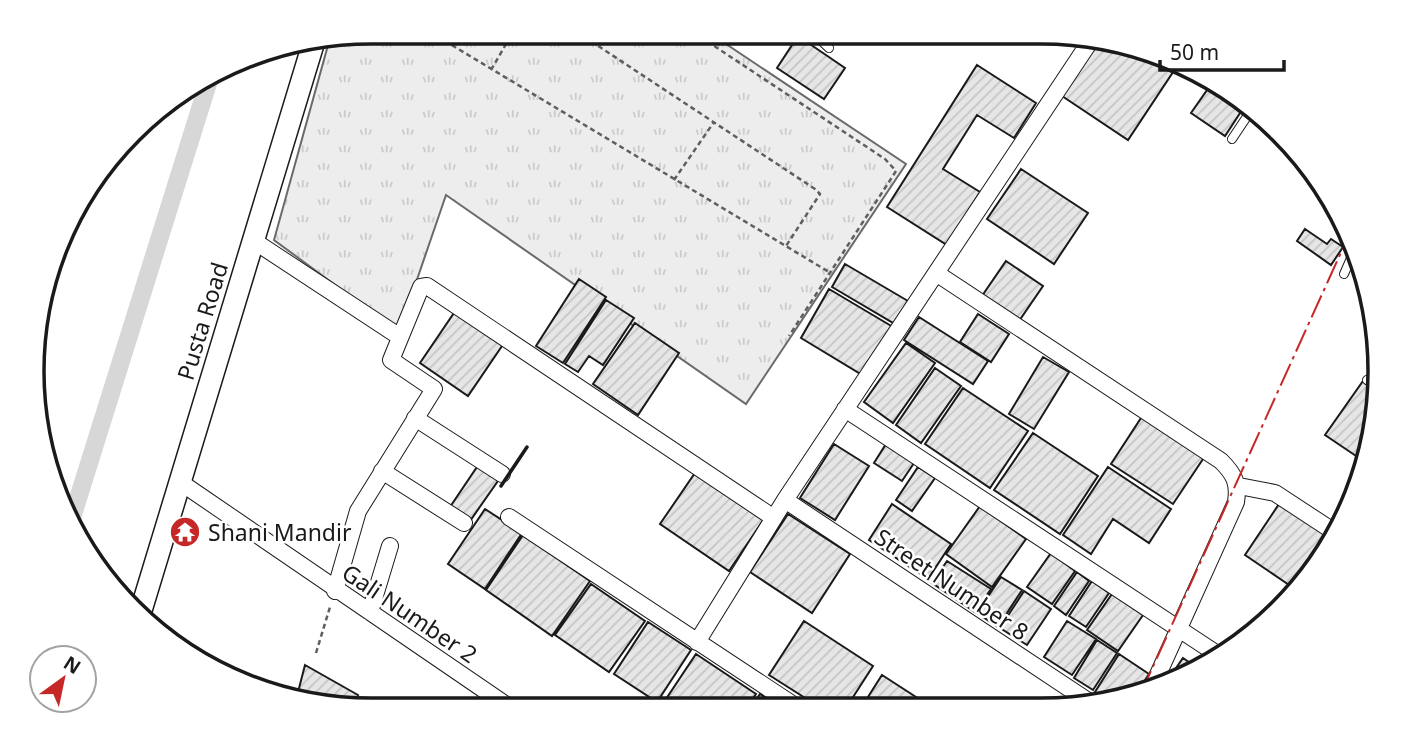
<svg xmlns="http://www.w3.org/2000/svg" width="1412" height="742" font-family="'Noto Sans',sans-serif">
<defs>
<pattern id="park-tufts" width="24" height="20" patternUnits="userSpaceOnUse" patternTransform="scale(1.75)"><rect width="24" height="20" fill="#ededed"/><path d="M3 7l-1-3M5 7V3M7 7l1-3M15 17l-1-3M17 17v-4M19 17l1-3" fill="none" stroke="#cbcbcb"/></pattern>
<pattern id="building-hatch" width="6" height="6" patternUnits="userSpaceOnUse" patternTransform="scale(1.75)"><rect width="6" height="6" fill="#e6e6e6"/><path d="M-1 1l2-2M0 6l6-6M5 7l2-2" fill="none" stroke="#c5c5c5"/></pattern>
</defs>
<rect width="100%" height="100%" fill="#fff"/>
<path fill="url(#park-tufts)" stroke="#6a6a6a" stroke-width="2" d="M 371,32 L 708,32 L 906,164 L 746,404 L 446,195 L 399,332 L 274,240 L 330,38 Z"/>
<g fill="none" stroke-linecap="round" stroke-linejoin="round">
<path stroke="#d7d7d7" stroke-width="18" d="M 71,521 L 210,77"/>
</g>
<path fill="url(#building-hatch)" stroke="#1a1a1a" stroke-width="2" d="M 798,36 L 845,68 L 824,99 L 777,68 Z
M 1094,40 L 1179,63 L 1128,140 L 1062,96 Z
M 977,65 L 1036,103 L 1014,138 L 977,115 L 943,169 L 980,192 L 947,245 L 887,207 Z
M 1212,83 L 1244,107 L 1225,136 L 1191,113 Z
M 1021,169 L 1088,213 L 1054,264 L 987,219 Z
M 1305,229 L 1327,244 L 1331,239 L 1343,247 L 1331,265 L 1297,241 Z
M 1006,261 L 1043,286 L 1019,321 L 982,296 Z
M 845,264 L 908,301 L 895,324 L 832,287 Z
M 579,279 L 606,297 L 563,363 L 536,346 Z
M 829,289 L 893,327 L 864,376 L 801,338 Z
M 606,300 L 634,318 L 603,365 L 589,356 L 578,372 L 565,364 Z
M 456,310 L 504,343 L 468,396 L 420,363 Z
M 978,314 L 1009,334 L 991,362 L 960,342 Z
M 919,317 L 988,361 L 973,384 L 904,340 Z
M 635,323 L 679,353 L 638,415 L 593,384 Z
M 906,343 L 935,363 L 893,423 L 864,402 Z
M 1043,357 L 1069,372 L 1034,429 L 1009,414 Z
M 935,368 L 961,386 L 921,443 L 896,425 Z
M 1363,381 L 1380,394 L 1362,460 L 1325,435 Z
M 963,388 L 1028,431 L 990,488 L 925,444 Z
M 1143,415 L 1205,456 L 1173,504 L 1111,464 Z
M 1033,433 L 1098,476 L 1060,534 L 994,490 Z
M 834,444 L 869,466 L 835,520 L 800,498 Z
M 886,444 L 914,463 L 902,481 L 874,463 Z
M 479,464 L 500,478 L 470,521 L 450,507 Z
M 918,467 L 935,478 L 912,511 L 896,500 Z
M 1108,467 L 1171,509 L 1149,543 L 1113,519 L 1091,554 L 1063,535 Z
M 695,473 L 764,519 L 729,571 L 660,524 Z
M 1281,501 L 1333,536 L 1292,587 L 1245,555 Z
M 892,504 L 951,544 L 928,579 L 869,540 Z
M 980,506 L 1026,539 L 992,587 L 946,554 Z
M 485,509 L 522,533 L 485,589 L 448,564 Z
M 788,514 L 850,554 L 812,613 L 750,572 Z
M 523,535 L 590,581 L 552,636 L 486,590 Z
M 1051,553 L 1075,571 L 1052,604 L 1027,587 Z
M 947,561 L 991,589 L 975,612 L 932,583 Z
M 1077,572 L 1089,581 L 1066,615 L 1054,606 Z
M 1001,577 L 1022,590 L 998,627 L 977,613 Z
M 1092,581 L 1109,593 L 1086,627 L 1069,616 Z
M 591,584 L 645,621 L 609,672 L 555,635 Z
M 1024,591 L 1051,609 L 1027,645 L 1000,628 Z
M 1112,594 L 1143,615 L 1118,651 L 1087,630 Z
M 804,621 L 873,666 L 846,708 L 821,708 L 769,675 Z
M 1067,621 L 1096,639 L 1072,675 L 1044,657 Z
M 648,622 L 691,650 L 657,702 L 614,674 Z
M 1097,640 L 1117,653 L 1093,690 L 1074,678 Z
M 696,654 L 756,694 L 746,709 L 668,709 L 662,705 Z
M 1119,654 L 1149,674 L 1136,694 L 1109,701 L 1095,692 Z
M 1183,658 L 1199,669 L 1163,687 Z
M 305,665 L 358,695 L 349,710 L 297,696 Z
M 882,675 L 933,708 L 861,708 Z
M 760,694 L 780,708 L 750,709 Z"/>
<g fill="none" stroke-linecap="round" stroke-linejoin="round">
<g stroke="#1a1a1a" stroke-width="10">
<path id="lane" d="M 812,32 L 829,48
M 1232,139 L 1250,112
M 1344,274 L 1355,249
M 1367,380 L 1379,388"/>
</g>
<g stroke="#1a1a1a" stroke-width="18">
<path id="street" d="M 254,241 L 400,337
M 936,273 L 1221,461 C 1234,474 1239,483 1236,502 L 1151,690
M 845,409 L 1220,656
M 415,418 L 502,474
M 382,471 L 464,523
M 180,482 L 512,709
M 1239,486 L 1275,493 L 1336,533
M 785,500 L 1094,705
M 509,517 L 798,708
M 335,591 L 358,511 L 434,389 L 391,360 L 421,287 L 427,286 L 774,518
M 370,612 L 390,546
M 697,642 L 785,500 L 1091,40"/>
</g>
<g stroke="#1a1a1a" stroke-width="24">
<path id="secondary" d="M 139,617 L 314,41"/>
</g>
<path stroke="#5f5f5f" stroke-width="2.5" stroke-dasharray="5 3.5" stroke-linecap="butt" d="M 430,32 L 829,272
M 577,32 L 815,189 L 820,194 L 786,246
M 693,32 L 885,159 L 896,171 L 789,336
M 491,70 L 513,32
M 674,180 L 714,122
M 316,653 L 330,607"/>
<use href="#lane" stroke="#fff" stroke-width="8"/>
<use href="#street" stroke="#fff" stroke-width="16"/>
<use href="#secondary" stroke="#fff" stroke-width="21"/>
<path stroke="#1a1a1a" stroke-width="3.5" d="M 501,486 L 527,447"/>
<path stroke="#c62828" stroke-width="2" stroke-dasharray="24 5 3.5 5" stroke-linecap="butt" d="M 1141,693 L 1348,237"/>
</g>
<defs>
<g id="temple-disc" transform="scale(1.575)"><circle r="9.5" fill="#c62828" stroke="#fff"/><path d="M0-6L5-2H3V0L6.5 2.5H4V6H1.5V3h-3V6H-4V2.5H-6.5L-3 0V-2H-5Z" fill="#fff"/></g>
</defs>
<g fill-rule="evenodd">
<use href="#temple-disc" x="185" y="532"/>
</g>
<g text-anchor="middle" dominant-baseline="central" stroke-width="5" stroke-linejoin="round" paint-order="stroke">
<g font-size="23" fill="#1a1a1a" stroke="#fff">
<text transform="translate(202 321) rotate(-73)">Pusta Road</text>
<text transform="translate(952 584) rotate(34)">Street Number 8</text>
<text transform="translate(410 613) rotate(34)">Gali Number 2</text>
</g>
<g font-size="23" fill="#1a1a1a" stroke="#fff" text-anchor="start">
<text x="208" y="532">Shani Mandir</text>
</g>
</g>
<path d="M0 0H1412V742H0ZM371 44H1041A327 327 0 0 1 1368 371V371A327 327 0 0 1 1041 698H371A327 327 0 0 1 44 371V371A327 327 0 0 1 371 44Z" fill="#fff" fill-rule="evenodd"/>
<path fill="none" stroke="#1a1a1a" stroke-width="3.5" d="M371 44H1041A327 327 0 0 1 1368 371V371A327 327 0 0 1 1041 698H371A327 327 0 0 1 44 371V371A327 327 0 0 1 371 44Z"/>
<g transform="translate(63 679) rotate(33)"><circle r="33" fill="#ffffff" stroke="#a3a3a3" stroke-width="2"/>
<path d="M0-5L12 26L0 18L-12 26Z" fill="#c62828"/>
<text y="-10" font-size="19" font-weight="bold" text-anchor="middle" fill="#1a1a1a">N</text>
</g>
<path d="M1160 60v10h124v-10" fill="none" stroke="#1a1a1a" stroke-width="3.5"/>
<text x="1170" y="60" font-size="21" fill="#1a1a1a" stroke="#ffffff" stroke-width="5" paint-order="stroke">50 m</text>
</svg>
